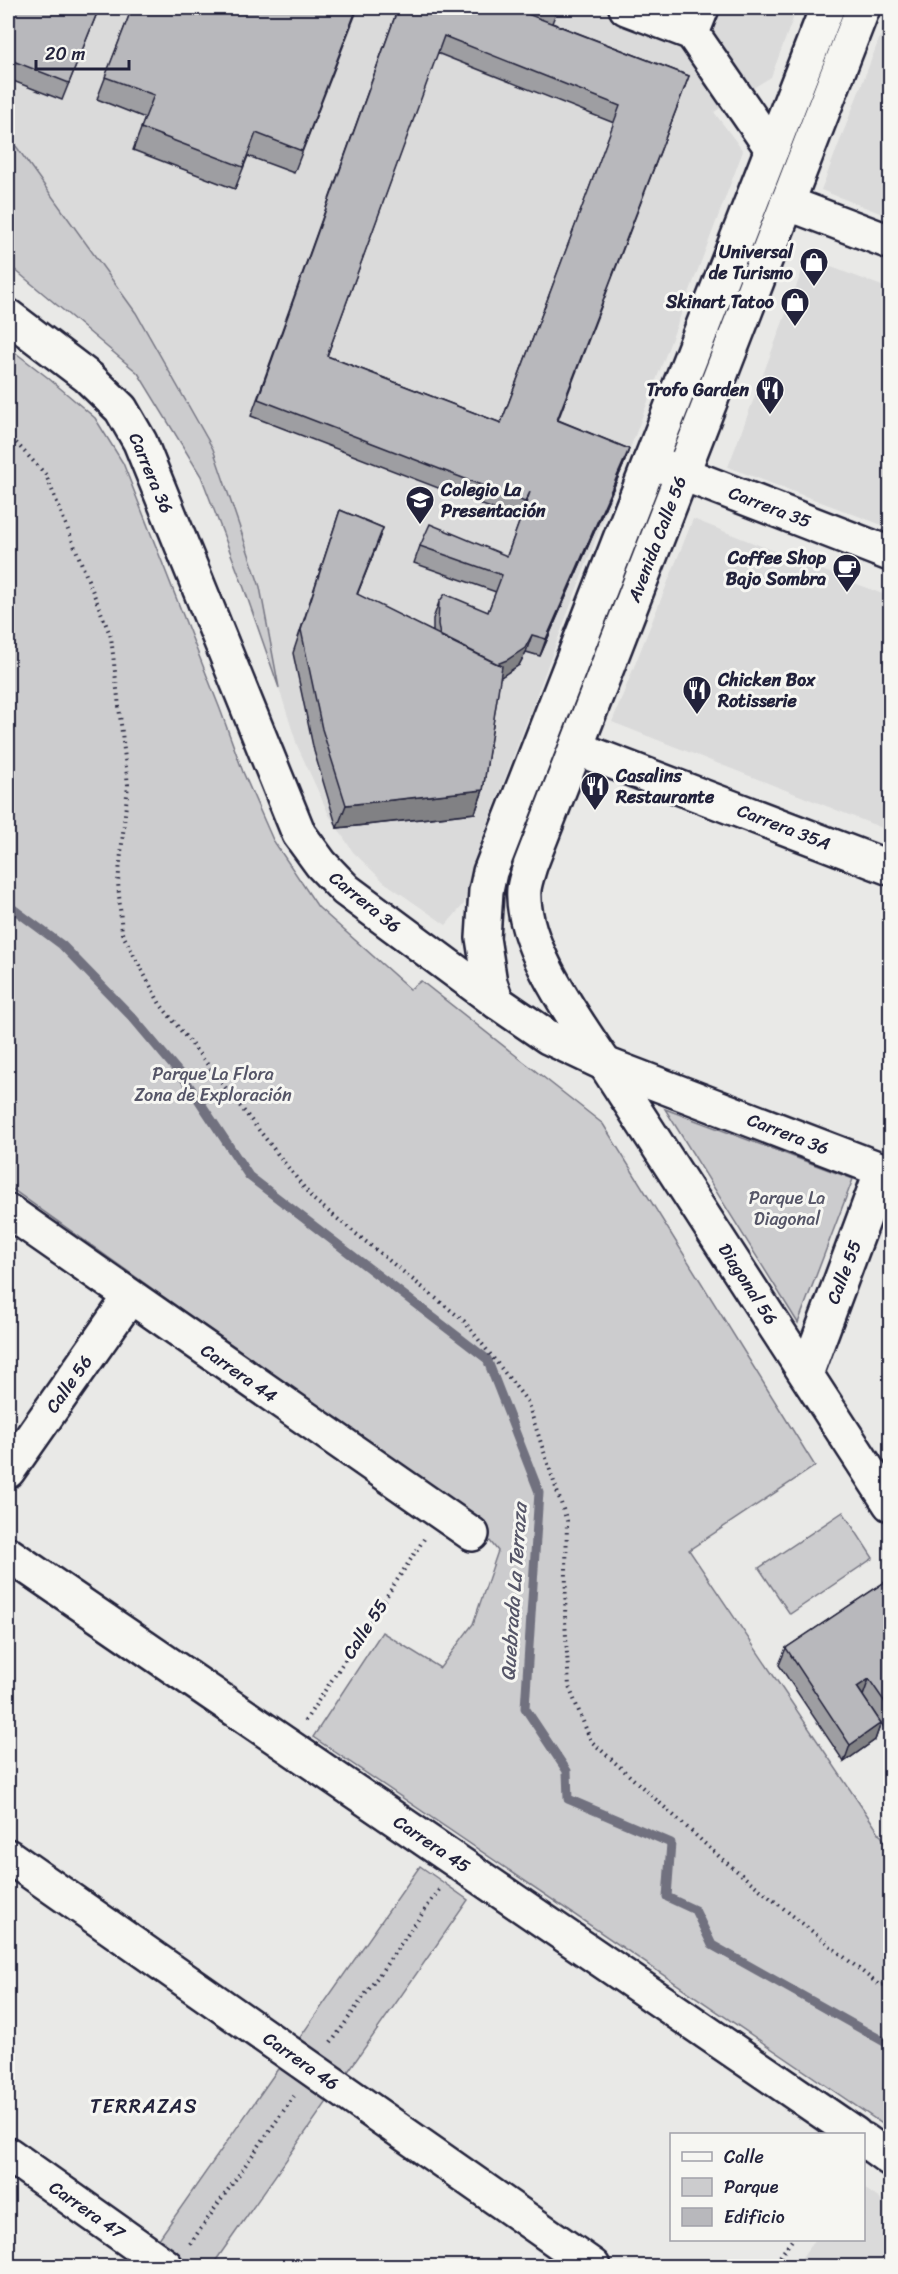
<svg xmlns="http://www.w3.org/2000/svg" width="898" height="2274" font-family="Sriracha,sans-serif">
<rect width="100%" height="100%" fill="#e9e9e7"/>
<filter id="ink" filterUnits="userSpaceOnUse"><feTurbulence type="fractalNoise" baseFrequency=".0167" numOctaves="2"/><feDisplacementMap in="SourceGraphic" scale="12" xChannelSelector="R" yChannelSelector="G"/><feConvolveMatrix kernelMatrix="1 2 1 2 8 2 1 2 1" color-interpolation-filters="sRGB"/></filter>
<g filter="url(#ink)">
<path fill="#dadada" d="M 8,8 L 797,8 L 771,77 L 714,112 L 743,151 L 474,860 L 464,904 L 446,925 L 384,882 L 353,852 L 329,815 L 297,745 L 279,688 L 260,587 L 213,449 L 136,313 L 8,134 Z
M 890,11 L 890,217 L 821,190 Z
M 807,258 L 890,289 L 890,528 L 728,467 Z
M 693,519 L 890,597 L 890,831 L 612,722 Z
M 864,2188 L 890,2206 L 890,2266 L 796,2266 L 814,2240 L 864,2240 Z"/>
<path fill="#ccccce" stroke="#777784" stroke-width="1.5" d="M 8,135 L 136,313 L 213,449 L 260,587 L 279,688 L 244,588 L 201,476 L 138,373 L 8,264 Z
M 8,347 L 47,377 L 95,418 L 123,463 L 220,709 L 243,772 L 273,840 L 318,907 L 410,989 L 421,981 L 603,1124 L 815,1466 L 689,1550 L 890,1849 L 890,2129 L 313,1737 L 382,1632 L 440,1668 L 473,1624 L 498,1551 L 467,1513 L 8,1186 Z
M 665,1109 L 853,1179 L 798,1323 Z
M 843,1512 L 873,1558 L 790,1614 L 759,1568 Z
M 420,1866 L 468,1900 L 212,2266 L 140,2266 Z"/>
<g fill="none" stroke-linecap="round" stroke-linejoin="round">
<path stroke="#71717f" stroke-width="9" d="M 8,905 L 62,945 L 133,1018 L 186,1081 L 249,1176 L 487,1359 L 539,1492 L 525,1708 L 567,1771 L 568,1799 L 671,1843 L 667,1897 L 695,1910 L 712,1945 L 890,2045"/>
<g stroke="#22223b" stroke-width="38">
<path id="minor" d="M 626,8 L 692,33 L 702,8
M 692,33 L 772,149
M 787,203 L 890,242
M 8,316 L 88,377 L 121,409 L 140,442 L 299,834 L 321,864 L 346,890 L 497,1002
M 650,461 L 890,554
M 576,748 L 890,868
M 605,1064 L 890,1504
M 605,1064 L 890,1173
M 8,1211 L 472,1534
M 806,1374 L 882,1170
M 8,1471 L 130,1297
M 8,1554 L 855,2134
M 8,1856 L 593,2266
M 864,2140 L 890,2159
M 8,2154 L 166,2266"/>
</g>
<g stroke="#22223b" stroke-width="38">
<path id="major" d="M 605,1064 L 548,1037 L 497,1002 L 490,983 L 483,938 L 486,891 L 490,872 L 827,8
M 605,1064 C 575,1019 520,944 524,889 C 525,881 528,873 530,866 L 863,8"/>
</g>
<path stroke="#22223b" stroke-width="4" stroke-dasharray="1.5 4.5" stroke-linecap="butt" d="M 8,434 L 46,475 L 111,637 L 128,785 L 118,882 L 122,933 L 160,1004 L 313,1199 L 464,1321 L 527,1401 L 567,1521 L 565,1620 L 569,1687 L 591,1741 L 722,1859 L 879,1985 L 890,1984
M 305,1721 L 424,1539
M 331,2043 L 441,1887
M 190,2244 L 294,2096
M 773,2266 L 792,2240"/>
<use href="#minor" stroke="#f6f6f2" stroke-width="33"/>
<use href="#major" stroke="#f6f6f2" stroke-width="33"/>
</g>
<path fill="#9e9ea2" stroke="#22223b" stroke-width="1.5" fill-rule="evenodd" d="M 8,8 L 99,8 L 62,100 L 8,79 Z
M 132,8 L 358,8 L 294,173 L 248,156 L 235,189 L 133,150 L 145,118 L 97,99 Z
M 398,8 L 558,8 L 552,23 L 689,76 L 558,420 L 629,449 L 623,466 L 540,656 L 526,652 L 519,665 L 500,677 L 483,790 L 475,813 L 337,828 L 314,751 L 293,653 L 340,510 L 383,528 L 357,595 L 433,632 L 433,619 L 439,602 L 488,612 L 496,592 L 414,563 L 420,546 L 507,556 L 524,510 L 519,519 L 251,416 ZM 437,53 L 614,123 L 501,423 L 327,356 Z
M 891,1578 L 891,1738 L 863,1696 L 881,1723 L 875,1740 L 844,1762 L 779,1665 L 786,1648 Z"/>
<path fill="#818184" stroke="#22223b" stroke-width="1.5" d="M 629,449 L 623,466 L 540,656 L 546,639 Z
M 530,492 L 524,509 L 519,519 L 525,502 Z
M 383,528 L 375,550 L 348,617 L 357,594 Z
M 532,635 L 526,652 L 519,665 L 501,677 L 484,684 L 490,666 Z
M 483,790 L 475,813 L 337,828 L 346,805 Z
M 869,1679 L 863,1696 L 857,1687 Z
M 881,1723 L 875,1740 L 844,1762 L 850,1745 Z"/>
<path fill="#b8b8bc" stroke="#22223b" stroke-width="1.5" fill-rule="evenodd" d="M 8,8 L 99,8 L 69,83 L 8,59 Z
M 132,8 L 357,8 L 302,151 L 256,133 L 243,167 L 141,128 L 154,95 L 105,77 Z
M 398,8 L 512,8 L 689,76 L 557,420 L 629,449 L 546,639 L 532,635 L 525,648 L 507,660 L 497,664 L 440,636 L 438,624 L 439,602 L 445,594 L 488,612 L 502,575 L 420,546 L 430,524 L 507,556 L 530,492 L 525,502 L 258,399 ZM 444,36 L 620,106 L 501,423 L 327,356 Z
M 340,510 L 383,528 L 357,594 L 502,666 L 483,790 L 346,805 L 322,729 L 301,630 Z
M 891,1578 L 891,1711 L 869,1679 L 857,1687 L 881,1723 L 850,1745 L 786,1648 Z"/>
</g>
<defs>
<g id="shop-pin" transform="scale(1.5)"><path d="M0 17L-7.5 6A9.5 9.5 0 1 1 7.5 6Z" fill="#22223b" stroke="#f6f6f2"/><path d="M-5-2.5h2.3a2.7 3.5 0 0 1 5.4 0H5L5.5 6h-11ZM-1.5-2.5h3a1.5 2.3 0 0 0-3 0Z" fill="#fff"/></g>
<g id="restaurant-pin" transform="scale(1.5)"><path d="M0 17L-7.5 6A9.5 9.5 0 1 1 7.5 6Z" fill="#22223b" stroke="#f6f6f2"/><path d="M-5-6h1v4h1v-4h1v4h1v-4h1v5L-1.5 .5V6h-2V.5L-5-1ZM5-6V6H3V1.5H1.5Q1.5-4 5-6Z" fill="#fff"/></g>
<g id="school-pin" transform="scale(1.5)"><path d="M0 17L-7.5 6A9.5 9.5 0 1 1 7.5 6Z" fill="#22223b" stroke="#f6f6f2"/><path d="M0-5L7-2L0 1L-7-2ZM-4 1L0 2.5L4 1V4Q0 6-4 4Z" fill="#fff"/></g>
<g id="cafe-pin" transform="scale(1.5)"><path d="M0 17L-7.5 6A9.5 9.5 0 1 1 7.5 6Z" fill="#22223b" stroke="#f6f6f2"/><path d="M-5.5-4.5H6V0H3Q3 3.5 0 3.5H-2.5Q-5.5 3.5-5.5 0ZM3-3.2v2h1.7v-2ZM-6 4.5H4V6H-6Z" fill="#fff"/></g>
</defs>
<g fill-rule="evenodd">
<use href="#shop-pin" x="814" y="262"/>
<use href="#shop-pin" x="795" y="302"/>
<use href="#restaurant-pin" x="770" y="390"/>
<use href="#school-pin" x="420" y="500"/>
<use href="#cafe-pin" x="847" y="568"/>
<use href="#restaurant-pin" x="697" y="690"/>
<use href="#restaurant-pin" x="595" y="786"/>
</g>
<g text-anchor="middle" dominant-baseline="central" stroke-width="6" stroke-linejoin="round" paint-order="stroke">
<g font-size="18" font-weight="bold" fill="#22223b" stroke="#f6f6f2" text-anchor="end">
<text x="793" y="252">Universal<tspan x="793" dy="21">de Turismo</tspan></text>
<text x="774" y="302">Skinart Tatoo</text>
<text x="749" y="390">Trofo Garden</text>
<text x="441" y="490" text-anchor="start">Colegio La<tspan x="441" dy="21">Presentación</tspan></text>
<text x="826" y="558">Coffee Shop<tspan x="826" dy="21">Bajo Sombra</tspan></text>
<text x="718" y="680" text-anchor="start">Chicken Box<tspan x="718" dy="21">Rotisserie</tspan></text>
<text x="616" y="776" text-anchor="start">Casalins<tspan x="616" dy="21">Restaurante</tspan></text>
</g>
<g font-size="18" fill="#22223b" stroke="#f6f6f2">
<text transform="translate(151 473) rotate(67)">Carrera 36</text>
<text transform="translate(770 507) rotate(21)">Carrera 35</text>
<text transform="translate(657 539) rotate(-69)">Avenida Calle 56</text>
<text transform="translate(784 827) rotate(21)">Carrera 35A</text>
<text transform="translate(365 902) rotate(39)">Carrera 36</text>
<text transform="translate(788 1134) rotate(21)">Carrera 36</text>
<text transform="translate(844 1272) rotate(-69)">Calle 55</text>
<text transform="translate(748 1284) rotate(57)">Diagonal 56</text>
<text transform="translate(239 1373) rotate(35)">Carrera 44</text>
<text transform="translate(69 1384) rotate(-55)">Calle 56</text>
<text transform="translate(365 1629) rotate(-57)">Calle 55</text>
<text transform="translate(432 1844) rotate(34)">Carrera 45</text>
<text transform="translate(301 2061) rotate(35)">Carrera 46</text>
<text transform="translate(87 2210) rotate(35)">Carrera 47</text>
</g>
<g font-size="18" fill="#555567" stroke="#f6f6f2">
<text x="213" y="1074">Parque La Flora<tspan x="213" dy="21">Zona de Exploración</tspan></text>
<text x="787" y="1198">Parque La<tspan x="787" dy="21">Diagonal</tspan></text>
</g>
<g font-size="20" font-style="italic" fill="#565668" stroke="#f6f6f2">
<text transform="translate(514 1592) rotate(-86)">Quebrada La Terraza</text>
</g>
<g font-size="20" letter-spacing="1.5" fill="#22223b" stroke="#f6f6f2">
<text x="144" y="2106">TERRAZAS</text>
</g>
</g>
<rect width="898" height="2274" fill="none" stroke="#f6f6f2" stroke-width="30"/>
<rect x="15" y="15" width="868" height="2244" fill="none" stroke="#22223b" stroke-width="2" filter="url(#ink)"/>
<rect x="670" y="2133" width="195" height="108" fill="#f6f6f2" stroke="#a1a1a9" stroke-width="1.5"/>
<rect x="682" y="2152" width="30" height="9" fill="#f6f6f2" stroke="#a1a1a9" stroke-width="1.5"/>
<text x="724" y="2163" font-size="18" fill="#22223b">Calle</text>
<rect x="682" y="2178" width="30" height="18" fill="#ccccce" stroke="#a1a1a9" stroke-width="1.5"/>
<text x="724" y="2193" font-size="18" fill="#22223b">Parque</text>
<rect x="682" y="2208" width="30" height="18" fill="#b8b8bc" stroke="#a1a1a9" stroke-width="1.5"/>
<text x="724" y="2223" font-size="18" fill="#22223b">Edificio</text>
<path d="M36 60v9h93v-9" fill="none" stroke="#22223b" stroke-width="3"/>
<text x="45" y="60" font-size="18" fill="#22223b" stroke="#f6f6f2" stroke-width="4.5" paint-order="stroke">20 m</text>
</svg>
